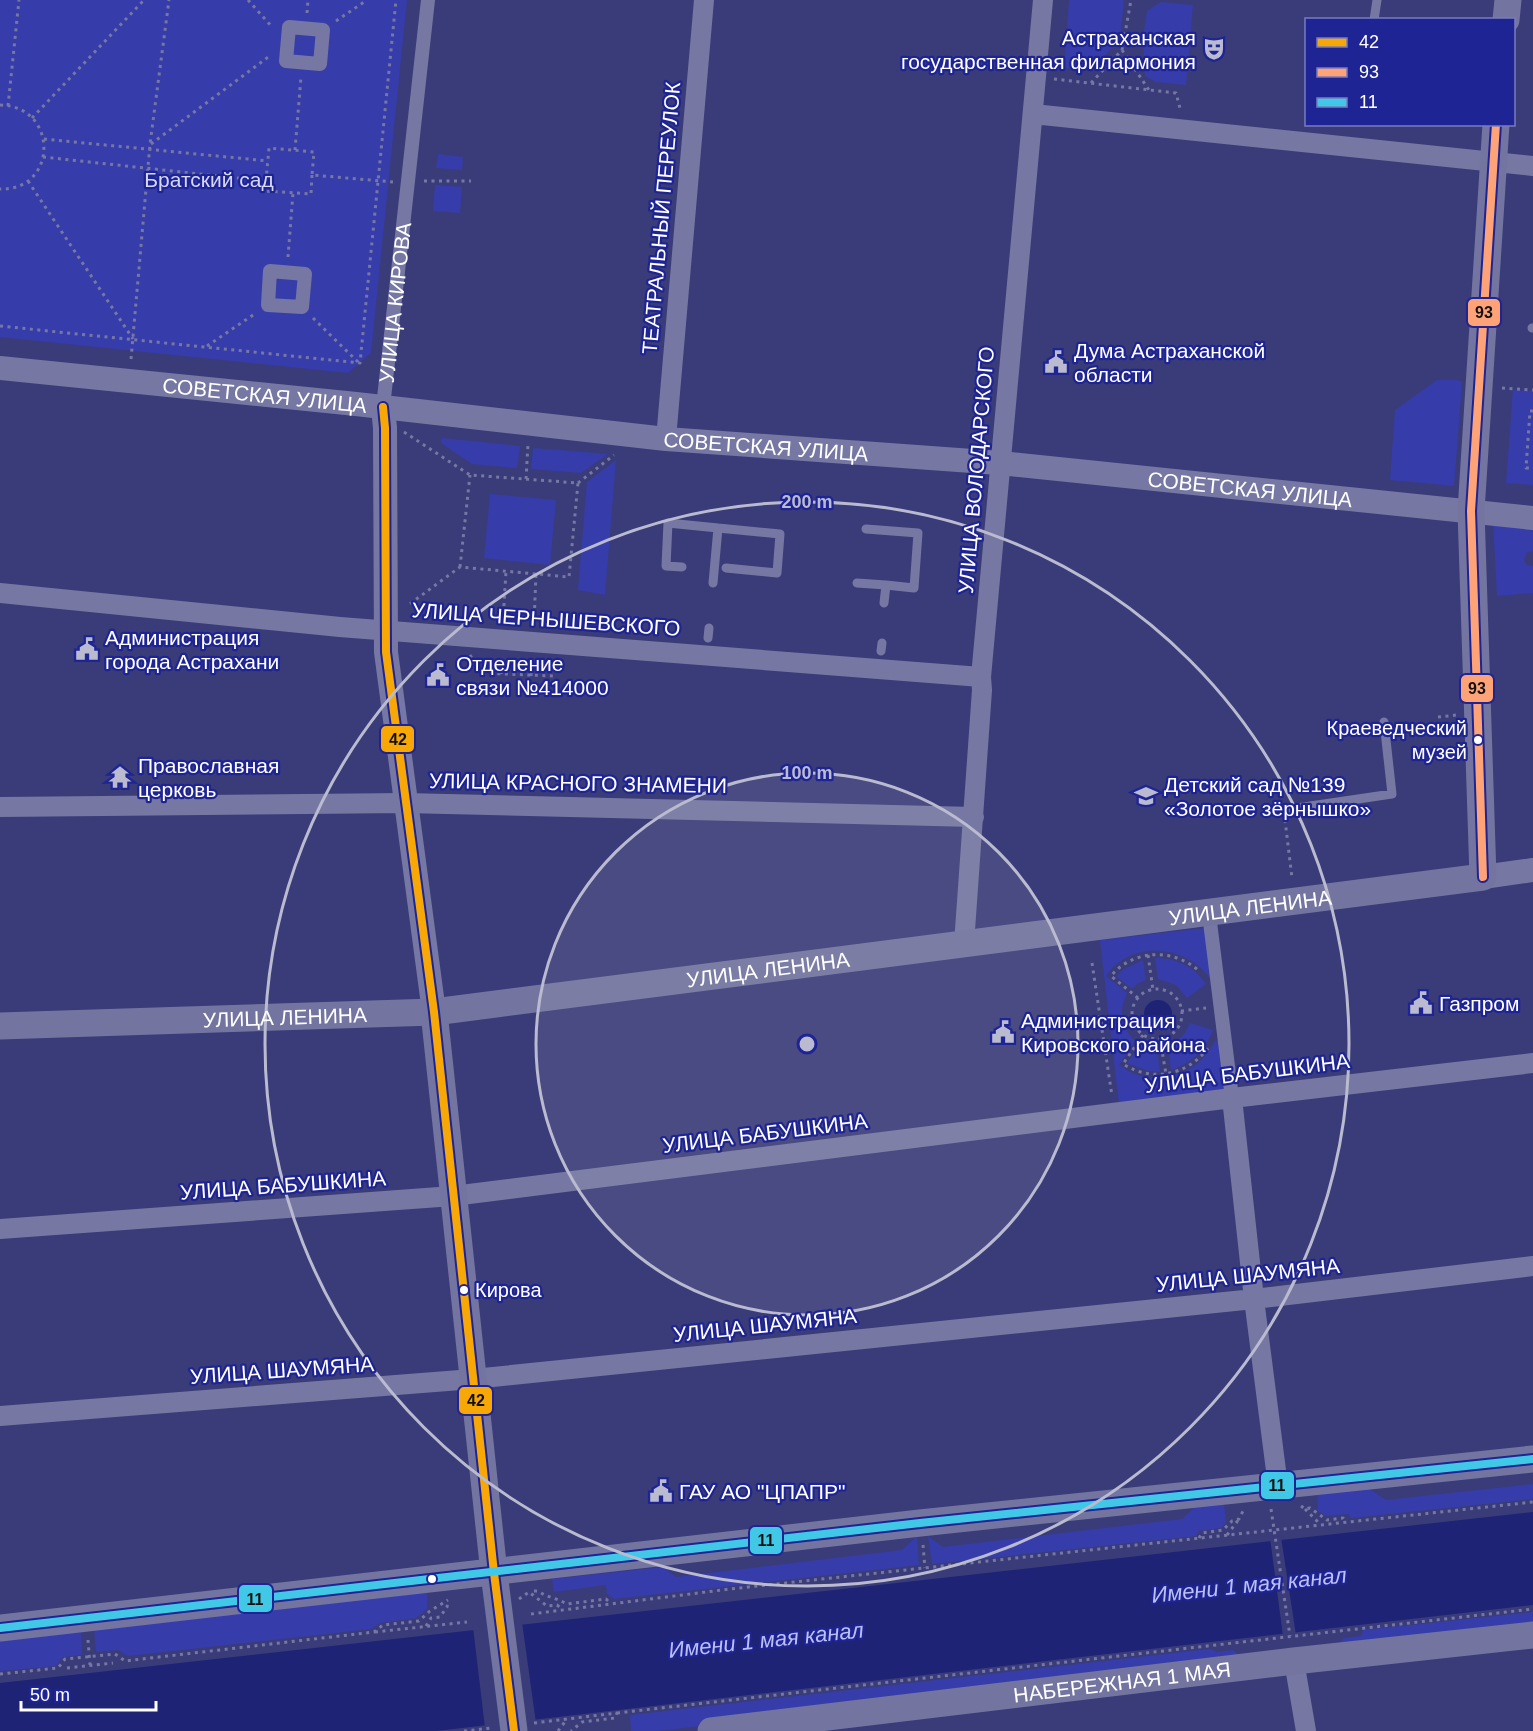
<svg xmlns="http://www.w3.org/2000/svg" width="1533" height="1731" font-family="Arial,sans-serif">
<rect width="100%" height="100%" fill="#393c78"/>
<path fill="#363daa" d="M 0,0 L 407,0 L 371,353 L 348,373 L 0,337 Z
M 1069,0 L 1124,0 L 1120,40 L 1096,64 L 1064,69 Z
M 1161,2 L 1193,5 L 1186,85 L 1156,82 L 1145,76 L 1143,38 L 1147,11 Z
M 438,154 L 463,157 L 462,170 L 436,168 Z
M 435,185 L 462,187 L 460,213 L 433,211 Z
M 1437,380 L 1457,380 L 1462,382 L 1454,486 L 1390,480 L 1395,410 Z
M 1513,390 L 1533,391 L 1533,485 L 1506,483 Z
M 442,438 L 520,446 L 517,468 L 472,464 L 441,443 Z
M 533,448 L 608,454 L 581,473 L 531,469 Z
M 616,460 L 605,595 L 578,590 L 587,482 Z
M 490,494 L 556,500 L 550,565 L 484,558 Z
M 1493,522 L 1533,526 L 1533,551 L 1527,552 L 1524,560 L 1527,565 L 1533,566 L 1533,593 L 1497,596 Z
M 1206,928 L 1212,981 C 1188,945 1133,938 1106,976 L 1127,993 C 1119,1012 1120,1026 1135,1041 L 1119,1065 C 1151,1090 1198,1077 1215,1041 L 1220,1040 L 1227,1094 L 1119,1105 L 1100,940 Z
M 1155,958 C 1176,958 1194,966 1206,984 L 1187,998 L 1176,985 L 1158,979 Z
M 1143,960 L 1146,980 L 1137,984 L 1132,989 L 1116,976 L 1124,969 Z
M 1190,1023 L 1213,1030 L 1212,1033 C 1203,1052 1191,1063 1171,1070 L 1168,1046 C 1179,1042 1185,1034 1190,1023 Z
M 1141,1044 L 1148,1048 L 1157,1048 L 1160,1072 L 1148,1071 L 1127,1063 Z
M 1533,1484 L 1533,1499 L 1351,1518 L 1348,1514 L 1326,1516 L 1318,1511 L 1317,1492 L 1365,1486 L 1386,1500 Z
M 1224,1504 L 1226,1523 L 1221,1528 L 1199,1531 L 1196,1536 L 932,1564 L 928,1536 L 943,1547 L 1182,1519 L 1196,1506 Z
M 917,1536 L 919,1565 L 614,1599 L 607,1594 L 606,1585 L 554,1592 L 552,1579 L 663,1567 L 676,1577 L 902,1550 Z
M 427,1591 L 427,1609 L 416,1618 L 380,1623 L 371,1629 L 128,1656 L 118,1650 L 96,1652 L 94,1628 Z
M 1533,1612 L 1533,1631 L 1337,1646 L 1344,1638 L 1361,1636 L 1364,1630 Z
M 81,1630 L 82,1655 L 63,1657 L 56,1666 L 0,1671 L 0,1639 Z
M 1210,1649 L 1217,1652 L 1233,1650 L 1248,1661 L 658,1731 L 631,1731 L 630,1715 Z"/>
<path fill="#1e2376" d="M1144 1014a14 14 0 1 1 28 0a14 14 0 1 1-28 0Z
M 1533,1512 L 1533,1605 L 436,1731 L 0,1731 L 0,1683 Z"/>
<path fill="#393c78" d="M 1281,1537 L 1296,1635 L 1283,1636 L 1270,1538 Z
M 522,1622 L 536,1723 L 485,1728 L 473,1627 Z"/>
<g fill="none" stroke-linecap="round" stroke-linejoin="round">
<path stroke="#7678a3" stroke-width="3" stroke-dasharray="3 4.5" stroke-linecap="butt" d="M 248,0 L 273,28
M 307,13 L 308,0
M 336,21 L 367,0
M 1122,50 L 1149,90
M 1054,79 L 1176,93 L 1181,112
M 1091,83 L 1122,50 L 1131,0
M 0,105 C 59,106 58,191 0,189
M 8,106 L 19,0
M 32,118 L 144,0
M 44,139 L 268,161
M 151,144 L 271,55
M 295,150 L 301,77
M 43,157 L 265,181
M 312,175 L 311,194 L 265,191 L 269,148 L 314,152 L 312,175 L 393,182
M 28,181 L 133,339
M 424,181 L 471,181
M 288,257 L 293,193
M 313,318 L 358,362
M 0,326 L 360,363 L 396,0
M 207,346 L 256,313
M 131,359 L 150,144 L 169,0
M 1502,388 L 1533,390
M 1533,411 L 1530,411 L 1526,468 L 1533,468
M 404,432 L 470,475 L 578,483 L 569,577 L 460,567 L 407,606
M 526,479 L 528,444
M 578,483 L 614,455
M 460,567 L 470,475
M 503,621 L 506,571
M 534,623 L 536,574
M 470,655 L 481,673 L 553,676 L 557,663
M 501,674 L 501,658
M 531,676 L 532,660
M 1438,717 L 1457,715
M 1285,820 L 1292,878
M 1148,955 L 1153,990
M 1092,963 L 1112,1096
M1132 1014a25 25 0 1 1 50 0a25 25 0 1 1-50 0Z
M 1138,998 L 1111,976 C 1133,949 1174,948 1199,971
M 1181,1011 L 1206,1008
M 1143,1035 L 1123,1064 C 1153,1083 1188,1075 1209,1047
M 1160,1039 L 1166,1074
M 1301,1506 L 1305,1509 L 1310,1508 L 1327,1520 L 1343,1518 L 1346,1522
M 1271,1509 L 1290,1636
M 1305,1509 L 1321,1525
M 1227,1535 L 1239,1519
M 1199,1538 L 1202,1533 L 1223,1530 L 1232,1521 L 1239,1519 L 1243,1511
M 923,1545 L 925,1568
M 534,1591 L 538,1591 C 548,1598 557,1598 567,1604 L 606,1599 L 610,1603
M 519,1599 L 529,1592 L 547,1606 L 557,1605 L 562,1609
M 531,1614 L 730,1589 L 1533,1502
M 426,1626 L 431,1618 L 440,1617 L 447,1607 L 448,1601
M 375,1632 L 467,1622
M 88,1640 L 90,1665
M 67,1668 L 113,1663
M 0,1674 L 58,1668 L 65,1659 L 115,1654 L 125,1661 L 374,1632 L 383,1625 L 419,1621 L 430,1611 L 448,1600
M 617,1713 L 1533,1609
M 534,1723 L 617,1713 L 615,1718 L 582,1722 L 571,1731
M 464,1731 L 492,1728
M 558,1731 L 567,1719"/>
<path stroke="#7678a3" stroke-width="9" d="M 1374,20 L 1377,0
M 1532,328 L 1533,328
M 718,528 L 780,534 L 777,573 L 726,568
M 866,529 L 918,533 L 914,588 L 886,585 L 884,603
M 682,567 L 666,566 L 668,523 L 718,528 L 713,583
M 857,583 L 886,585
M 708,638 L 709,628
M 881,651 L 882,643
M 1290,809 L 1392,794 L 1384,722"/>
<g stroke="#7678a3" stroke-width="14">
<path d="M 289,27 L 323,30 L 320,64 L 286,61 Z"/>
<path d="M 270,271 L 305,274 L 302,307 L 268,305 Z"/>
<path id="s1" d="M 383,407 L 428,0"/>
<path d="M 1210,922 L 1232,1098"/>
</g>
<path stroke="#7678a3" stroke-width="20" d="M 1033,114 L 1533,166
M 666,439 L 704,0
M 0,593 L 340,627 L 981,677
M 0,807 L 405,803 L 974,817
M 964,944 L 982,690 L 981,677 L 1043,0
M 1232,1098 L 1254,1299 L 1278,1486
M 0,1229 L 453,1196 L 1232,1098 L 1533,1063
M 0,1416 L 473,1379 L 1254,1299 L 1533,1266
M 1294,1661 L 1306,1731"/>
<g stroke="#7678a3" stroke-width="24">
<path id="s2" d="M 0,368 L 356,404 L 666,439 L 1000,463 L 1533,518"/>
<path d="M 383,407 L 385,428 L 386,652 L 434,1012"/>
<path d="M 1483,877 L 1533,870"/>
</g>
<g stroke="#7375a0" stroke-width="27">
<path d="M 1506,20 L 1508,0"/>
<path d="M 434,1012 L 494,1573 L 514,1731"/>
<path id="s3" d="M 0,1026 L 434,1012 L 1483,877 L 1471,511 L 1496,124"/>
<path d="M 0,1628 L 920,1523 L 1533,1459"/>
<path id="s4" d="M 711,1731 L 1294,1661 L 1533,1635"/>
</g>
<g stroke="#1e2493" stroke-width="12">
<path id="bus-1" d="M 383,407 L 385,428 L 386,652 L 434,1012 L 494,1573 L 514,1731"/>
</g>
<g stroke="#1e2493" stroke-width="12">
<path id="bus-2" d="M 1483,877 L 1471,511 L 1496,124"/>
</g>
<g stroke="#1e2493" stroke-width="12">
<path id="bus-3" d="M 0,1628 L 920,1523 L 1533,1459"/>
</g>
<use href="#bus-1" stroke="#f7a806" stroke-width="8"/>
<use href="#bus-2" stroke="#fea277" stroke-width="8"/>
<use href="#bus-3" stroke="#40c8e6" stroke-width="8"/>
</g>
<circle cx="807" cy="1044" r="271" fill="#babbd0" fill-opacity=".12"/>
<g fill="none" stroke="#babbd0" stroke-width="3">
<circle cx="807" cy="1044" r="271"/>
<circle cx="807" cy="1044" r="542"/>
</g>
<defs>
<g id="theatre-bare" transform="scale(1.8)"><path d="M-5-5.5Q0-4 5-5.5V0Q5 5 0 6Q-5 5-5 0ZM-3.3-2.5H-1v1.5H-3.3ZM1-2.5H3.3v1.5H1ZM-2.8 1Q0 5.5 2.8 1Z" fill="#babbd0" stroke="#1e2493" stroke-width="2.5" paint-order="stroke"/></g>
<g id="civic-bare" transform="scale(1.8)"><path d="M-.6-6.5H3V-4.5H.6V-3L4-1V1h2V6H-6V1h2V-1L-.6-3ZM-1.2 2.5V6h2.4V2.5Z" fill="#babbd0" stroke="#1e2493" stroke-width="2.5" paint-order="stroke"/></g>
<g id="temple-bare" transform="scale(1.8)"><path d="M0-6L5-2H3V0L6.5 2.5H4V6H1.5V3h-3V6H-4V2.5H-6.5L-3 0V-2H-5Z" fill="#babbd0" stroke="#1e2493" stroke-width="2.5" paint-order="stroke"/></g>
<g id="school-bare" transform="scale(1.8)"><path d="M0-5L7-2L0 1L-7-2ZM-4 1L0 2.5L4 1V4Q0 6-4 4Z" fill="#babbd0" stroke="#1e2493" stroke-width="2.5" paint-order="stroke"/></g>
</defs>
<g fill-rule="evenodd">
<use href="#theatre-bare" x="1214" y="49"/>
<use href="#civic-bare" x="1056" y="362"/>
<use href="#civic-bare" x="87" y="649"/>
<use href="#civic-bare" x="438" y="675"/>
<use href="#temple-bare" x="120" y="777"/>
<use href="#school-bare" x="1146" y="796"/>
<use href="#civic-bare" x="1421" y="1003"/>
<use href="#civic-bare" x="1003" y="1032"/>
<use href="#civic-bare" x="661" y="1491"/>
</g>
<g fill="#fff" stroke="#1e2493" stroke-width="2">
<circle cx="1478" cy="740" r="5"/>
<circle cx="464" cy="1290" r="5"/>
<circle cx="432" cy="1579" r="5"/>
</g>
<g text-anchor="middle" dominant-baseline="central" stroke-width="4.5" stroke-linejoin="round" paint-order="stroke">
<g font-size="20" fill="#fff" stroke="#1e2493" text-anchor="end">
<text x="1467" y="728">Краеведческий<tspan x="1467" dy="24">музей</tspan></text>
<text x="475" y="1290" text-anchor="start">Кирова</text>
</g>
<g font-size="21" fill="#fff" stroke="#1e2493" text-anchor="start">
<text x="1196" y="37" text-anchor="end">Астраханская<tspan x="1196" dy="24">государственная филармония</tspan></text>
<text x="1074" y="350">Дума Астраханской<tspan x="1074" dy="24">области</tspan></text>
<text x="105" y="637">Администрация<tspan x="105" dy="24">города Астрахани</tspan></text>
<text x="456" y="663">Отделение<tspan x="456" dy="24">связи №414000</tspan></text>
<text x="138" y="765">Православная<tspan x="138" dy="24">церковь</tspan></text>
<text x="1164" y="784">Детский сад №139<tspan x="1164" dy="24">«Золотое зёрнышко»</tspan></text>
<text x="1439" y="1003">Газпром</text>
<text x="1021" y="1020">Администрация<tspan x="1021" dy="24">Кировского района</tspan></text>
<text x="679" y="1491">ГАУ АО "ЦПАПР"</text>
</g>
<g font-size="21" fill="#d6d8fa" stroke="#1e2493">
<text x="209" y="179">Братский сад</text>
</g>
<g font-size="21" fill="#fff" stroke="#1e2493">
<text transform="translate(661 218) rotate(-85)">ТЕАТРАЛЬНЫЙ ПЕРЕУЛОК</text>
<text stroke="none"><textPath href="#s1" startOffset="105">УЛИЦА КИРОВА</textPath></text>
<text stroke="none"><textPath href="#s2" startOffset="266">СОВЕТСКАЯ УЛИЦА</textPath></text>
<text stroke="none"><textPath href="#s2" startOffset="770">СОВЕТСКАЯ УЛИЦА</textPath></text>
<text transform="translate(976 470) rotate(-85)">УЛИЦА ВОЛОДАРСКОГО</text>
<text stroke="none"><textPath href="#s2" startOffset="1256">СОВЕТСКАЯ УЛИЦА</textPath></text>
<text transform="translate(546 619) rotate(4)">УЛИЦА ЧЕРНЫШЕВСКОГО</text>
<text transform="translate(578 783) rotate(1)">УЛИЦА КРАСНОГО ЗНАМЕНИ</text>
<text stroke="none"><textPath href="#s3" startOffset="1257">УЛИЦА ЛЕНИНА</textPath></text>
<text stroke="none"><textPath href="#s3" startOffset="771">УЛИЦА ЛЕНИНА</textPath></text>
<text stroke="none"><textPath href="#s3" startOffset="285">УЛИЦА ЛЕНИНА</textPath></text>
<text transform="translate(1247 1073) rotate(-7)">УЛИЦА БАБУШКИНА</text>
<text transform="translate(765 1133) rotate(-7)">УЛИЦА БАБУШКИНА</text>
<text transform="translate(283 1185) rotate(-4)">УЛИЦА БАБУШКИНА</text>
<text transform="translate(1248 1275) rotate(-6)">УЛИЦА ШАУМЯНА</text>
<text transform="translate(765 1325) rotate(-6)">УЛИЦА ШАУМЯНА</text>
<text transform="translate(282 1370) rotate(-4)">УЛИЦА ШАУМЯНА</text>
<text stroke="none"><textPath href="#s4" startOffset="414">НАБЕРЕЖНАЯ 1 МАЯ</textPath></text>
</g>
<g font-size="22" font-style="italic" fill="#bcc0f5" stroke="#1e2493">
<text transform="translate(1249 1585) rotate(-6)">Имени 1 мая канал</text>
<text transform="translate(766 1640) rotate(-6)">Имени 1 мая канал</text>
</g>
</g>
<circle cx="807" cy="1044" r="9" fill="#babbd0" stroke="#1e2493" stroke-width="3"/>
<g font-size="18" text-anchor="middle" font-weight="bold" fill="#babbd0" stroke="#1e2493" stroke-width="4.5" stroke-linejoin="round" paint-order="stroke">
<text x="807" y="508">200 m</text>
<text x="807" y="779">100 m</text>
</g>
<g stroke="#1e2493" stroke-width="2">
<rect x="1467" y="298" width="34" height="29" rx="6" fill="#fea277"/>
<rect x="1460" y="674" width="34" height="29" rx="6" fill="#fea277"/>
<rect x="380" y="725" width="35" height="28" rx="6" fill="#f7a806"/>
<rect x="458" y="1386" width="35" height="29" rx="6" fill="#f7a806"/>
<rect x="1260" y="1471" width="35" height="29" rx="6" fill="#40c8e6"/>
<rect x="749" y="1526" width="34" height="29" rx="6" fill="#40c8e6"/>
<rect x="238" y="1584" width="35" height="29" rx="6" fill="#40c8e6"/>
</g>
<g font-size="16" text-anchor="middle" font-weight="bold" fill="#111">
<text x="1484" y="318">93</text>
<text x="1477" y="694">93</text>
<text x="398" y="745">42</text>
<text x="476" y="1406">42</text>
<text x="1277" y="1491">11</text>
<text x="766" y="1546">11</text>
<text x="255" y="1605">11</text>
</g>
<rect x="1305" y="18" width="210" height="108" fill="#1e2493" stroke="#787cbe" stroke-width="1.5"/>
<rect x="1317" y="38" width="30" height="9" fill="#f7a806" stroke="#787cbe" stroke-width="1.5"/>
<text x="1359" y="48" font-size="18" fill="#ffffff">42</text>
<rect x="1317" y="68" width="30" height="9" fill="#fea277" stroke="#787cbe" stroke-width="1.5"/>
<text x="1359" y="78" font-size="18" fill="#ffffff">93</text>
<rect x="1317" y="98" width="30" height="9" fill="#40c8e6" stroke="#787cbe" stroke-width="1.5"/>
<text x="1359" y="108" font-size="18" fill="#ffffff">11</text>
<path d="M21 1701v9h135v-9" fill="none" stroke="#ffffff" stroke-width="3"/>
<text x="30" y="1701" font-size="18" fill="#ffffff" stroke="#1e2493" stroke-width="4.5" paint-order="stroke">50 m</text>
</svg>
